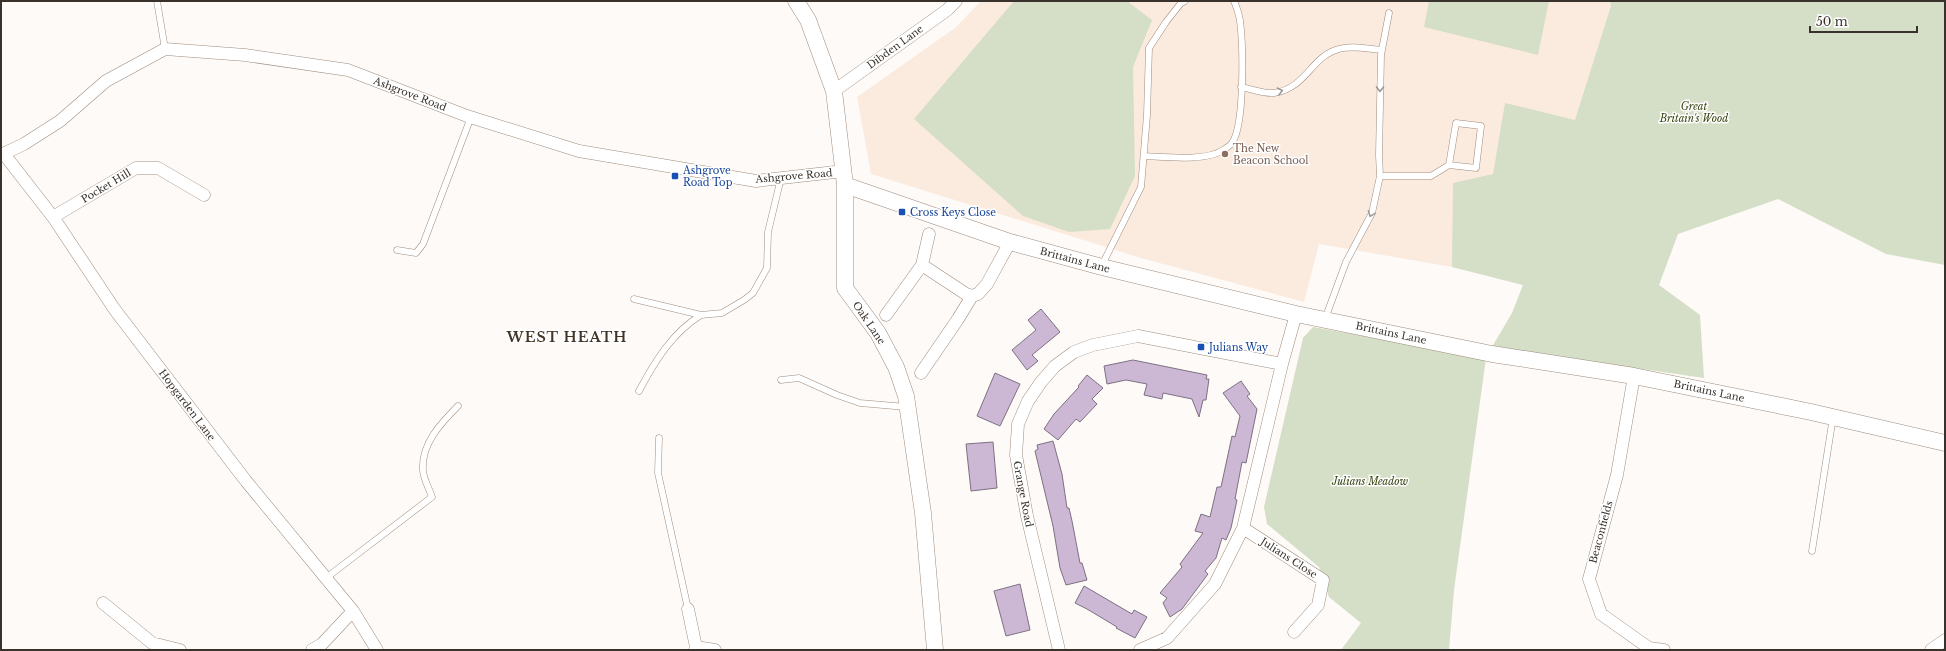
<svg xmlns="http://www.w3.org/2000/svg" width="1946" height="651" font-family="'Libre Baskerville',serif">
<rect width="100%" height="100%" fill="#fefaf7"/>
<path fill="#fbebdf" d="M 981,1 L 1632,1 L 1524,285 L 1452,267 L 1319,244 L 1304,302 L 1141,258 L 871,174 L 857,97 L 955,28 Z"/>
<path fill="#d5dec6" d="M 1014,1 L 1127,1 L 1152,20 L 1133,67 L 1135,176 L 1110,229 L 1069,232 L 1023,216 L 914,119 Z
M 1429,1 L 1549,1 L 1538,55 L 1424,27 Z
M 1610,1 L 1945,1 L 1945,265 L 1886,254 L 1778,199 L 1678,234 L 1659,285 L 1700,315 L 1704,378 L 1492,347 L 1512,313 L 1523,285 L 1452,267 L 1453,183 L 1493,174 L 1505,103 L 1575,120 L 1611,6 Z
M 1313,327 L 1486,358 L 1454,590 L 1449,650 L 1341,650 L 1361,623 L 1329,597 L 1319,567 L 1267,524 L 1264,507 L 1303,338 Z"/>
<path fill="#ccb7d5" stroke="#7d7182" d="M 1041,309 L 1060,332 L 1032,355 L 1038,361 L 1027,370 L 1012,350 L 1036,330 L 1028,320 Z
M 1133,360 L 1207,375 L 1206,379 L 1209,379 L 1206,400 L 1203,400 L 1199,417 L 1192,399 L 1163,393 L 1162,399 L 1144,395 L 1147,384 L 1126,380 L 1107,384 L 1104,366 Z
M 995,373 L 1020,384 L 1000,426 L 977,416 Z
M 1087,375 L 1103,388 L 1092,399 L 1097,404 L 1080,422 L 1076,419 L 1058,440 L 1044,429 L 1054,414 L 1079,387 L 1078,386 Z
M 1241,381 L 1250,394 L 1247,396 L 1257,409 L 1246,463 L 1242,462 L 1235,499 L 1237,500 L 1231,528 L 1226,540 L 1222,538 L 1216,558 L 1205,571 L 1208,574 L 1182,609 L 1170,617 L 1163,603 L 1167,598 L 1160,593 L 1182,567 L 1180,564 L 1203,533 L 1195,531 L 1201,514 L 1210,517 L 1217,487 L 1221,487 L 1232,436 L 1235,437 L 1240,416 L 1223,393 Z
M 1053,441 L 1062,474 L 1067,508 L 1069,508 L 1072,521 L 1080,563 L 1082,563 L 1087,580 L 1066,585 L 1060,568 L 1053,526 L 1035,451 L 1038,449 L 1037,445 Z
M 993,442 L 997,488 L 971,491 L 966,444 Z
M 1020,584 L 1030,630 L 1006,636 L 994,591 Z
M 1084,586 L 1132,614 L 1134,610 L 1147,617 L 1135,638 L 1116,628 L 1117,627 L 1087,609 L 1075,603 Z"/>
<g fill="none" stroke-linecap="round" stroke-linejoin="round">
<g stroke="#9e8c7e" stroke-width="7">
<path id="lane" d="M 157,1 L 165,49
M 1241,87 C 1251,89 1265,94 1274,93 C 1307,88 1311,56 1339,49 C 1352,45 1368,49 1382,50
M 1456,123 L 1481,126 L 1476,168 L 1449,165 Z
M 1144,156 C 1165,157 1207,162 1225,149 C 1227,147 1231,145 1232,143 C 1245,125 1243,44 1240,21 C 1239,14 1237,8 1234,1
M 1380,176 L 1431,176 L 1449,165
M 397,250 L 416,253 L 423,244 L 471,117
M 1102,265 L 1141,187 L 1147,115 L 1149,48 L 1166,22 L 1181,3 L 1185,1
M 634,299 L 701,315 L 722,313 L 744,300 L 753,293 L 767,268 L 768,232 L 781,178
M 1325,319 L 1346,262 L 1372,213 L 1380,176 L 1379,155 L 1381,55 L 1389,13
M 781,380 L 799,378 L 837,395 L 860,403 L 906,407
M 639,391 C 655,361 672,333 701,315
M 659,438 L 658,473 L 688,609
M 1812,551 L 1833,417
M 326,578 L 432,497 C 429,488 423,478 423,470 C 421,444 441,423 458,406"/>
</g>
<g stroke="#9e8c7e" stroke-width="13">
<path id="street" d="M 834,91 L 947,10 L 956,1
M 4,154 L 53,217 L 115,310 L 246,481 L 353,611 L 377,650
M 1,155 L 24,144 L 60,121 L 106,81 L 165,49 L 245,55 L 348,70 L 467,116 L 579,151 L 756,181 L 844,171
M 53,217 L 136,168 L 158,168 L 204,195
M 929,234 L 922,265 L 966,294 L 972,296
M 886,315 L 922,265
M 921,373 L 958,319 L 972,296 L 978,294 L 987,284 L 1010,242
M 1634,376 L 1617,475 L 1589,579 L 1601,614 L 1649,648 L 1664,650
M 1243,528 L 1323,580 L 1318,605 L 1294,632
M 103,603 L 152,643 L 180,650
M 688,609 L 696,647
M 312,650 L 322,644 L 353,611
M 695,650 L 696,647 L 715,650
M 1059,650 L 1027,516 L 1016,455 L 1018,424 L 1028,401 L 1041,382 L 1055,366 L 1074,352 L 1093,345 L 1138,336 L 1282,364
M 1140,650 L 1167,638 L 1215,584 L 1243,528 L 1282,364 L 1296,314
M 1931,650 L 1945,640"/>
</g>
<g stroke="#9e8c7e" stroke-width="17">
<path id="secondary" d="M 796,1 L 808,20 L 834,91 L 845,185 L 845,288 L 878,333 L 896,367 L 906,396 L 923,513 L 935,650
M 845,185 L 1010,242 L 1102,267 L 1296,314 L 1492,354 L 1634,376 L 1811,412 L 1945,443"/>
</g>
<use href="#lane" stroke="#fff" stroke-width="6"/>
<use href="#street" stroke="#fff" stroke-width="12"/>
<use href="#secondary" stroke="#fff" stroke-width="16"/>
</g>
<defs><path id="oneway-chevron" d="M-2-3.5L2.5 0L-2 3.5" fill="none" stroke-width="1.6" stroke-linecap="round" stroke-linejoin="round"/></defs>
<g stroke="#9c9896">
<use href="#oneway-chevron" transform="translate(1380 89) rotate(91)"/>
<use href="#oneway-chevron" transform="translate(1280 91) rotate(-14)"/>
<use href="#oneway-chevron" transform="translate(1371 214) rotate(111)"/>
</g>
<circle fill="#8d6e63" stroke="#fff" stroke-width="1.5" cx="1225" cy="154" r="4"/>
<g fill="#1a4fb4" stroke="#fff" stroke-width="1.5">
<rect x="671" y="172" width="8" height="8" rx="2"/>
<rect x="898" y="208" width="8" height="8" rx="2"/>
<rect x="1197" y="343" width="8" height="8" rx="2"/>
</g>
<g text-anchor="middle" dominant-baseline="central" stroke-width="3" stroke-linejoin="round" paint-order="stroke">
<g font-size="10" fill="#39322c" stroke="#fff">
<text transform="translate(895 47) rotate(-36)">Dibden Lane</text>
<text transform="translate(410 94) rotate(21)">Ashgrove Road</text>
<text transform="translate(794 176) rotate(-5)">Ashgrove Road</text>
<text transform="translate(106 186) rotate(-31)">Pocket Hill</text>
<text transform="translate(1075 260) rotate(15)">Brittains Lane</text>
<text transform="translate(869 323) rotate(56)">Oak Lane</text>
<text transform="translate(1391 333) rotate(12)">Brittains Lane</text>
<text transform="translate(1709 391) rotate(12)">Brittains Lane</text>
<text transform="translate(187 405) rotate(53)">Hopgarden Lane</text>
<text transform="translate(1023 494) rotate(79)">Grange Road</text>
<text transform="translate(1601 532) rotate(-75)">Beaconfields</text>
<text transform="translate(1289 558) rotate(33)">Julians Close</text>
</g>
<g font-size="10" font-style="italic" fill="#35430f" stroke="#fff">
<text x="1694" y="106">Great<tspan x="1694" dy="12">Britain's Wood</tspan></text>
<text x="1370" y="481">Julians Meadow</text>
</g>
<g font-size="10" fill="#785e54" stroke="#fff" text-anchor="start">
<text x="1233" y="148">The New<tspan x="1233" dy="12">Beacon School</tspan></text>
</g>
<g font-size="10" fill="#164399" stroke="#fff" text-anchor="start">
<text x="683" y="170">Ashgrove<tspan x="683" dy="12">Road Top</tspan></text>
<text x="910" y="212">Cross Keys Close</text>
<text x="1209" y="347">Julians Way</text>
</g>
<g font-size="14" font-weight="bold" letter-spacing="1" fill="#433428" stroke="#fff">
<text x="567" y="337">WEST HEATH</text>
</g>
</g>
<rect width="1946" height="651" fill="none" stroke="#39322c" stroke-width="4"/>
<path d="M1810 26v6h107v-6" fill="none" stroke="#39322c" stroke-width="2"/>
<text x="1816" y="26" font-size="12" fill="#39322c" stroke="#ffffff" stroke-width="3" paint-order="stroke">50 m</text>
</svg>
